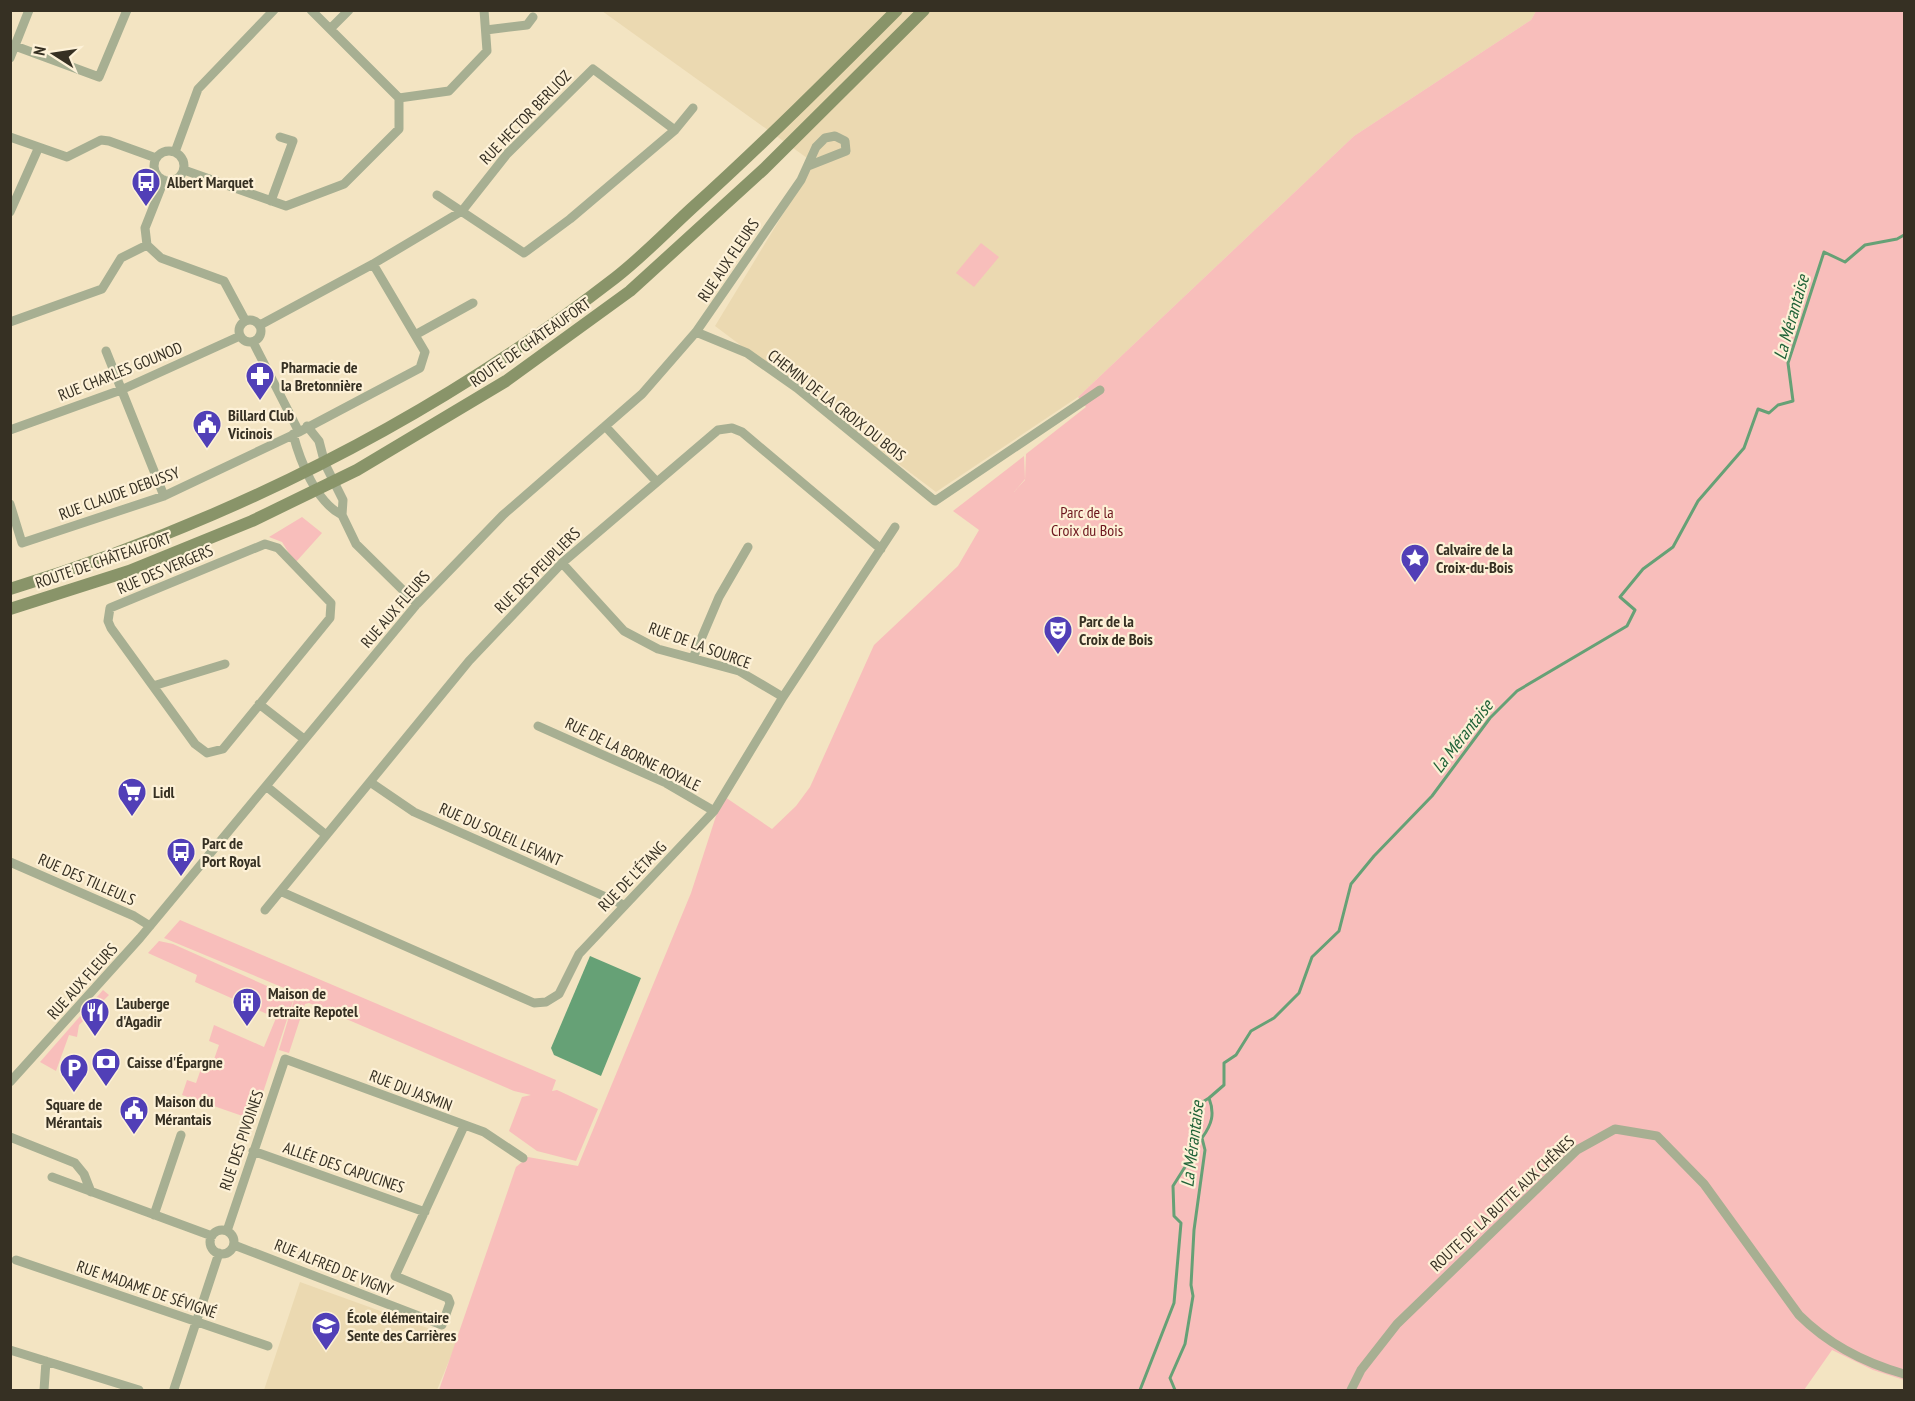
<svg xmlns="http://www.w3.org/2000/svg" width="1915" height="1401" font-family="'PT Sans Narrow',sans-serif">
<rect width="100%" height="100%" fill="#f3e4c2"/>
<path fill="#ebd9b1" d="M 602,11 L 1536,11 L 1531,20 L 1354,136 L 1078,397 L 936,492 L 715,326 L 814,163 Z
M 300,1282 L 458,1339 L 437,1390 L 264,1390 Z"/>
<path fill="#f8bebb" d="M 1536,11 L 1904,11 L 1904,1380 L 1873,1370 L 1832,1350 L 1804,1390 L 439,1390 L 516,1167 L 528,1157 L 578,1166 L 691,893 L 716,816 L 725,797 L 772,829 L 796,806 L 810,787 L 874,645 L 958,566 L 979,530 L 953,511 L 1024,456 L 1025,479 L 1014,492 L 1025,480 L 1026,454 L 1086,407 L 1078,397 L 1354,136 L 1531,20 Z
M 981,243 L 999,257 L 974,287 L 956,273 Z
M 302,517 L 322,533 L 295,563 L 282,542 L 269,537 Z
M 180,920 L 556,1080 L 552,1091 L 557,1090 L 598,1109 L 576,1161 L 537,1151 L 509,1131 L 522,1097 L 531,1095 L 514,1091 L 309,1003 L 305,1004 L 289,1053 L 279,1050 L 296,993 L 164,938 Z
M 159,941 L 173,944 L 294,998 L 254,1120 L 182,1095 L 187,1080 L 196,1083 L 203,1063 L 212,1065 L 219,1045 L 209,1041 L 214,1025 L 264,1047 L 276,1018 L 195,982 L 197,975 L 148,953 Z
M 103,990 L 109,995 L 79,1025 L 77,1037 L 69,1035 L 56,1071 L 40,1062 Z"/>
<path fill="#66a176" d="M 590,956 L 641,978 L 601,1076 L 554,1055 L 551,1048 Z"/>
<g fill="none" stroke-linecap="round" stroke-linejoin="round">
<path stroke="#66a176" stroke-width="3" d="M 1140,1390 L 1174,1303 L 1181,1223 L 1174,1216 L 1173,1186 L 1190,1159 L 1190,1142 L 1201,1103 L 1209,1098
M 1175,1390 L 1170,1378 L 1185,1344 L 1193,1296 L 1191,1285 L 1194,1230 L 1205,1150 L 1202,1138 C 1212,1124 1215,1114 1209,1098 L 1224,1085 L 1224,1063 L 1236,1055 L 1251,1031 L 1274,1018 L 1299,993 L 1312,957 L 1339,931 L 1351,884 L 1374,856 L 1432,796 L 1490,718 L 1517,691 L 1627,626 L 1635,610 L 1620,597 L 1643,569 L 1673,547 L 1698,501 L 1744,448 L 1758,409 L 1769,413 L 1778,405 L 1793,401 L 1788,363 L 1824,252 L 1845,262 L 1865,245 L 1897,239 L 1904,235"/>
<path stroke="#a7af92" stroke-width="9" d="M 330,29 L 349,10
M 486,30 L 527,25 L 533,17
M 15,46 L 99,77 L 127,10
M 10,58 L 29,10
M 399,98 L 449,91 L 487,51 L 484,10
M 675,130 L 693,108
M 10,137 L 67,157 L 101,140 L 109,141 L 156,158
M154 166a15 15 0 1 1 30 0a15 15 0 1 1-30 0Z
M 175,152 L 198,89 L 274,10
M 184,170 L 286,206 L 344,184 L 399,129 L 399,98 L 311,10
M 164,180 L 145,228 L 147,245 L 161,258 L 224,281 L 245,320
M 271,201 L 293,141 L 280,137
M 10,212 L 38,149
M239 331a11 11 0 1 1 22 0a11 11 0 1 1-22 0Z
M 10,322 L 102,289 L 121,258 L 147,245
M 260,325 L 373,264 L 462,211 L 507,154 L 593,69 L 675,130 L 570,219 L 524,253 L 437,195
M 696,332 L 747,353 L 797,388 L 935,501 L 1100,390
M 415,335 L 473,303
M 253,342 L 299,432
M 106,351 L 164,496
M 307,426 L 319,441 L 325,464 L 343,500 L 342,515 L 356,544 L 417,604
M 605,426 L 656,481
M 10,430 L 121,390 L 240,336
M 293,434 C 300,461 316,502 342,515
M 10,504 L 22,543 L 164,496 L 299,432 L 420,368 L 425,352 L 373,264
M 265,544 L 278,548 L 331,603 L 330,618 L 223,749 L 207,753 L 195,744 L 111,628 L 108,621 L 110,608 Z
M 562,563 L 624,631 L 658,649 L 739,671 L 783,697
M 693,658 L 719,597 L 748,547
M 153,686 L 225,664
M 259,704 L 304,739
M 538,726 L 666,783 L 714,811
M 370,782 L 414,812 L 624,905
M 266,786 L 326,835
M 10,862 L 134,916 L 150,926
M 282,892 L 534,1003 L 546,1002 L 559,994 L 579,954 L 714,811 L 783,697 L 895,527
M 265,910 L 469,661 L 562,563 L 718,430 L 732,428 L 742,432 L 881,549
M 10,1082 L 140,938 L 417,604 L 503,515 L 642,394 L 696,332 L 801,180 L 816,147 L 825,138 L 835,136 L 845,141 L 846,151 L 808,166
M 10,1137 L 75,1163 L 84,1174 L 91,1192
M 253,1151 L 425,1212
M 52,1177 L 212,1236
M 154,1215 L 181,1135
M210 1242a12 12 0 1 1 24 0a12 12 0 1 1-24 0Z
M 227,1231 L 285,1059 L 484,1132 L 523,1158
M 234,1245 L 442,1325 L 450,1303 L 448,1298 L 395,1276 L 464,1126
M 16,1260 L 268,1346
M 10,1350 L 139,1390
M 174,1389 L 219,1253
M 44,1390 L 46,1361
M 1351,1390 L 1361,1370 L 1397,1324 L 1577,1150 L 1615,1129 L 1657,1136 L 1704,1184 L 1799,1315 C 1829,1345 1865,1363 1904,1374"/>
<path stroke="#899469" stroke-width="12" d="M 10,589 C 230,521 433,419 615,278 C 642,257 666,232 691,209 C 762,145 829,78 897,10
M 10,609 L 129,571 L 252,521 L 357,470 L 506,381 L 630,291 L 764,169 L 924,10"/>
</g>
<defs>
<g id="bus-pin" transform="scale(1.5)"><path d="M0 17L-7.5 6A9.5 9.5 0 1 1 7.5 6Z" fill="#513fb7" stroke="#fdf1d7"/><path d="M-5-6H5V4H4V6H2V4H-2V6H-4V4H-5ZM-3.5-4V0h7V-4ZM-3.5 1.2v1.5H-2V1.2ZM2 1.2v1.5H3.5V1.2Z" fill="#fff"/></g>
<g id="pharmacy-pin" transform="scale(1.5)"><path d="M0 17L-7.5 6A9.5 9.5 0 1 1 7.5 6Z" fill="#513fb7" stroke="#fdf1d7"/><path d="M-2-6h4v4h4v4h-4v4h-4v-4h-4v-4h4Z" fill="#fff"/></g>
<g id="civic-pin" transform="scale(1.5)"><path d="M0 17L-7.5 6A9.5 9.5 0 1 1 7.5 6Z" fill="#513fb7" stroke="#fdf1d7"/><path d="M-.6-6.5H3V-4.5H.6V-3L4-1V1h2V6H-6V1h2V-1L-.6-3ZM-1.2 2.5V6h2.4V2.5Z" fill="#fff"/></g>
<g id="sight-pin" transform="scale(1.5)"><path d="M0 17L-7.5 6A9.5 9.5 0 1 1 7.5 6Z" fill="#513fb7" stroke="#fdf1d7"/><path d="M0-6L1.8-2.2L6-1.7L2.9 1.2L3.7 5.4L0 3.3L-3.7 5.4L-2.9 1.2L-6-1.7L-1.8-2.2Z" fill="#fff"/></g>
<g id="theatre-pin" transform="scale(1.5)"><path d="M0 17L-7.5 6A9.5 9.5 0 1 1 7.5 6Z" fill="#513fb7" stroke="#fdf1d7"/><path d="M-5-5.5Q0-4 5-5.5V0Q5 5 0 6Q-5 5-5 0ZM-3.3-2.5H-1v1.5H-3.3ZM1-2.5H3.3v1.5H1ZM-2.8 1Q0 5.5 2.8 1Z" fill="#fff"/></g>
<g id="supermarket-pin" transform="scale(1.5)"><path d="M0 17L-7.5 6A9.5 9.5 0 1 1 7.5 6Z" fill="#513fb7" stroke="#fdf1d7"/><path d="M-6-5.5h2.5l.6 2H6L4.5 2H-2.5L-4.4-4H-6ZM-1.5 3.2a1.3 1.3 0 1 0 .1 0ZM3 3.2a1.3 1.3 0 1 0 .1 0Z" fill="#fff"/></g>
<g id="building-pin" transform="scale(1.5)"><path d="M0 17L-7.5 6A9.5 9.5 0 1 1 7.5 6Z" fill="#513fb7" stroke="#fdf1d7"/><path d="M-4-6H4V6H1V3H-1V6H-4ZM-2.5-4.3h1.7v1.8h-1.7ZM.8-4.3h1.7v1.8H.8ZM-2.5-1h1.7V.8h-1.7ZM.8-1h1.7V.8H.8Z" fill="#fff"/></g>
<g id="restaurant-pin" transform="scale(1.5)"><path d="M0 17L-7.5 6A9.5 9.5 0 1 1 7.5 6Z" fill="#513fb7" stroke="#fdf1d7"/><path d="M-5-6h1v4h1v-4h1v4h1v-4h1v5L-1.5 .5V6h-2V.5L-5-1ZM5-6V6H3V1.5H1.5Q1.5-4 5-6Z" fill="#fff"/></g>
<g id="bank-pin" transform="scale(1.5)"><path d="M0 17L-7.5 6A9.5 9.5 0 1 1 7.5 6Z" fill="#513fb7" stroke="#fdf1d7"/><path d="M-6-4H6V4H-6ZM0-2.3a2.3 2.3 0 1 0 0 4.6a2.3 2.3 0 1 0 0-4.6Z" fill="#fff"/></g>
<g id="parking-pin" transform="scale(1.5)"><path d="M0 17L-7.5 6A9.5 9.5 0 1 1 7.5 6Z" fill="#513fb7" stroke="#fdf1d7"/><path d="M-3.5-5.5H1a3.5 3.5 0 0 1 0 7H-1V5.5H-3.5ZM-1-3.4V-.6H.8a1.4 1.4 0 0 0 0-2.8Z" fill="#fff"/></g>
<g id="school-pin" transform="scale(1.5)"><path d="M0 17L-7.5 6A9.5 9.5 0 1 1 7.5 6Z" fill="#513fb7" stroke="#fdf1d7"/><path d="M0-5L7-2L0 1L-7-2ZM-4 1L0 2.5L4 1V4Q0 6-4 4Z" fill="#fff"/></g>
</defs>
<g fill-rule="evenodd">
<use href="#bus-pin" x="146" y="182"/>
<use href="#pharmacy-pin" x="260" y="376"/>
<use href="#civic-pin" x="207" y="424"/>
<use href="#sight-pin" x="1415" y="558"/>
<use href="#theatre-pin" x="1058" y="630"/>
<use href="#supermarket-pin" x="132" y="792"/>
<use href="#bus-pin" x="181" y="852"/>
<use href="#building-pin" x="247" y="1002"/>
<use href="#restaurant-pin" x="95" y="1012"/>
<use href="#bank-pin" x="106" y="1062"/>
<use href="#parking-pin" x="74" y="1068"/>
<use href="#civic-pin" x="134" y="1110"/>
<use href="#school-pin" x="326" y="1326"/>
</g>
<g text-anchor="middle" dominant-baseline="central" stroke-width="4.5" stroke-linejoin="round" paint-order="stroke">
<g font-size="16" fill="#363023" stroke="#fdf1d7">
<text transform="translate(525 117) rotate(-46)">RUE HECTOR BERLIOZ</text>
<text transform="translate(728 260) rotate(-56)">RUE AUX FLEURS</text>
<text transform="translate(530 342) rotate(-35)">ROUTE DE CHÂTEAUFORT</text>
<text transform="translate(120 371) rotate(-22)">RUE CHARLES GOUNOD</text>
<text transform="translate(837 405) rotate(38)">CHEMIN DE LA CROIX DU BOIS</text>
<text transform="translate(119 493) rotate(-20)">RUE CLAUDE DEBUSSY</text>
<text transform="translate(103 560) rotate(-19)">ROUTE DE CHÂTEAUFORT</text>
<text transform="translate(165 569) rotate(-23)">RUE DES VERGERS</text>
<text transform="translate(537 570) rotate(-45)">RUE DES PEUPLIERS</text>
<text transform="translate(395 609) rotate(-49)">RUE AUX FLEURS</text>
<text transform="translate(700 645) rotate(20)">RUE DE LA SOURCE</text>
<text transform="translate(633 754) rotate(26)">RUE DE LA BORNE ROYALE</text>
<text transform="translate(501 834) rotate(24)">RUE DU SOLEIL LEVANT</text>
<text transform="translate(632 876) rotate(-46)">RUE DE L'ÉTANG</text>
<text transform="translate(87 879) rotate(24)">RUE DES TILLEULS</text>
<text transform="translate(82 981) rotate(-48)">RUE AUX FLEURS</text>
<text transform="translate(411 1090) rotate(21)">RUE DU JASMIN</text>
<text transform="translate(241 1140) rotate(-71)">RUE DES PIVOINES</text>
<text transform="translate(344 1167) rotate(19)">ALLÉE DES CAPUCINES</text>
<text transform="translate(1502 1203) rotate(-43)">ROUTE DE LA BUTTE AUX CHÊNES</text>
<text transform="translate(334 1267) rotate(22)">RUE ALFRED DE VIGNY</text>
<text transform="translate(147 1289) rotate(19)">RUE MADAME DE SÉVIGNÉ</text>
</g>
<g font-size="16" font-weight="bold" fill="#363023" stroke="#fdf1d7" text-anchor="start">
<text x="167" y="182">Albert Marquet</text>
<text x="281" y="367">Pharmacie de<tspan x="281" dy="18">la Bretonnière</tspan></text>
<text x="228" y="415">Billard Club<tspan x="228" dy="18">Vicinois</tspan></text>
<text x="1436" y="549">Calvaire de la<tspan x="1436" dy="18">Croix-du-Bois</tspan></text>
<text x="1079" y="621">Parc de la<tspan x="1079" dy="18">Croix de Bois</tspan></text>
<text x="153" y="792">Lidl</text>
<text x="202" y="843">Parc de<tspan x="202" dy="18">Port Royal</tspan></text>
<text x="268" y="993">Maison de<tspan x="268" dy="18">retraite Repotel</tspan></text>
<text x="116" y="1003">L'auberge<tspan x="116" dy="18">d'Agadir</tspan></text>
<text x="127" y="1062">Caisse d'Épargne</text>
<text x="155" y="1101">Maison du<tspan x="155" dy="18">Mérantais</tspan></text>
<text x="74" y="1104" text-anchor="middle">Square de<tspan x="74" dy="18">Mérantais</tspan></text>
<text x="347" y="1317">École élémentaire<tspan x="347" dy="18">Sente des Carrières</tspan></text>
</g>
<g font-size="16" fill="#6c151d" stroke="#fdf1d7">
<text x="1087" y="512">Parc de la<tspan x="1087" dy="18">Croix du Bois</tspan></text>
</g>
<g font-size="18" font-style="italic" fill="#216338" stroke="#fdf1d7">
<text transform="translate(1791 317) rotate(-74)">La Mérantaise</text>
<text transform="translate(1462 736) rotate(-52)">La Mérantaise</text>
<text transform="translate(1192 1144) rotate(-83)">La Mérantaise</text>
</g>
</g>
<rect width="1915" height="1401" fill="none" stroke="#363023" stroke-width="24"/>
<g transform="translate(54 54) rotate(282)" stroke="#fdf1d7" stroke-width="4.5" paint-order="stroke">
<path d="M0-4.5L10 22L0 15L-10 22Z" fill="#363023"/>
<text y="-9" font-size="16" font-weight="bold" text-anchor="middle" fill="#363023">N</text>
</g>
</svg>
